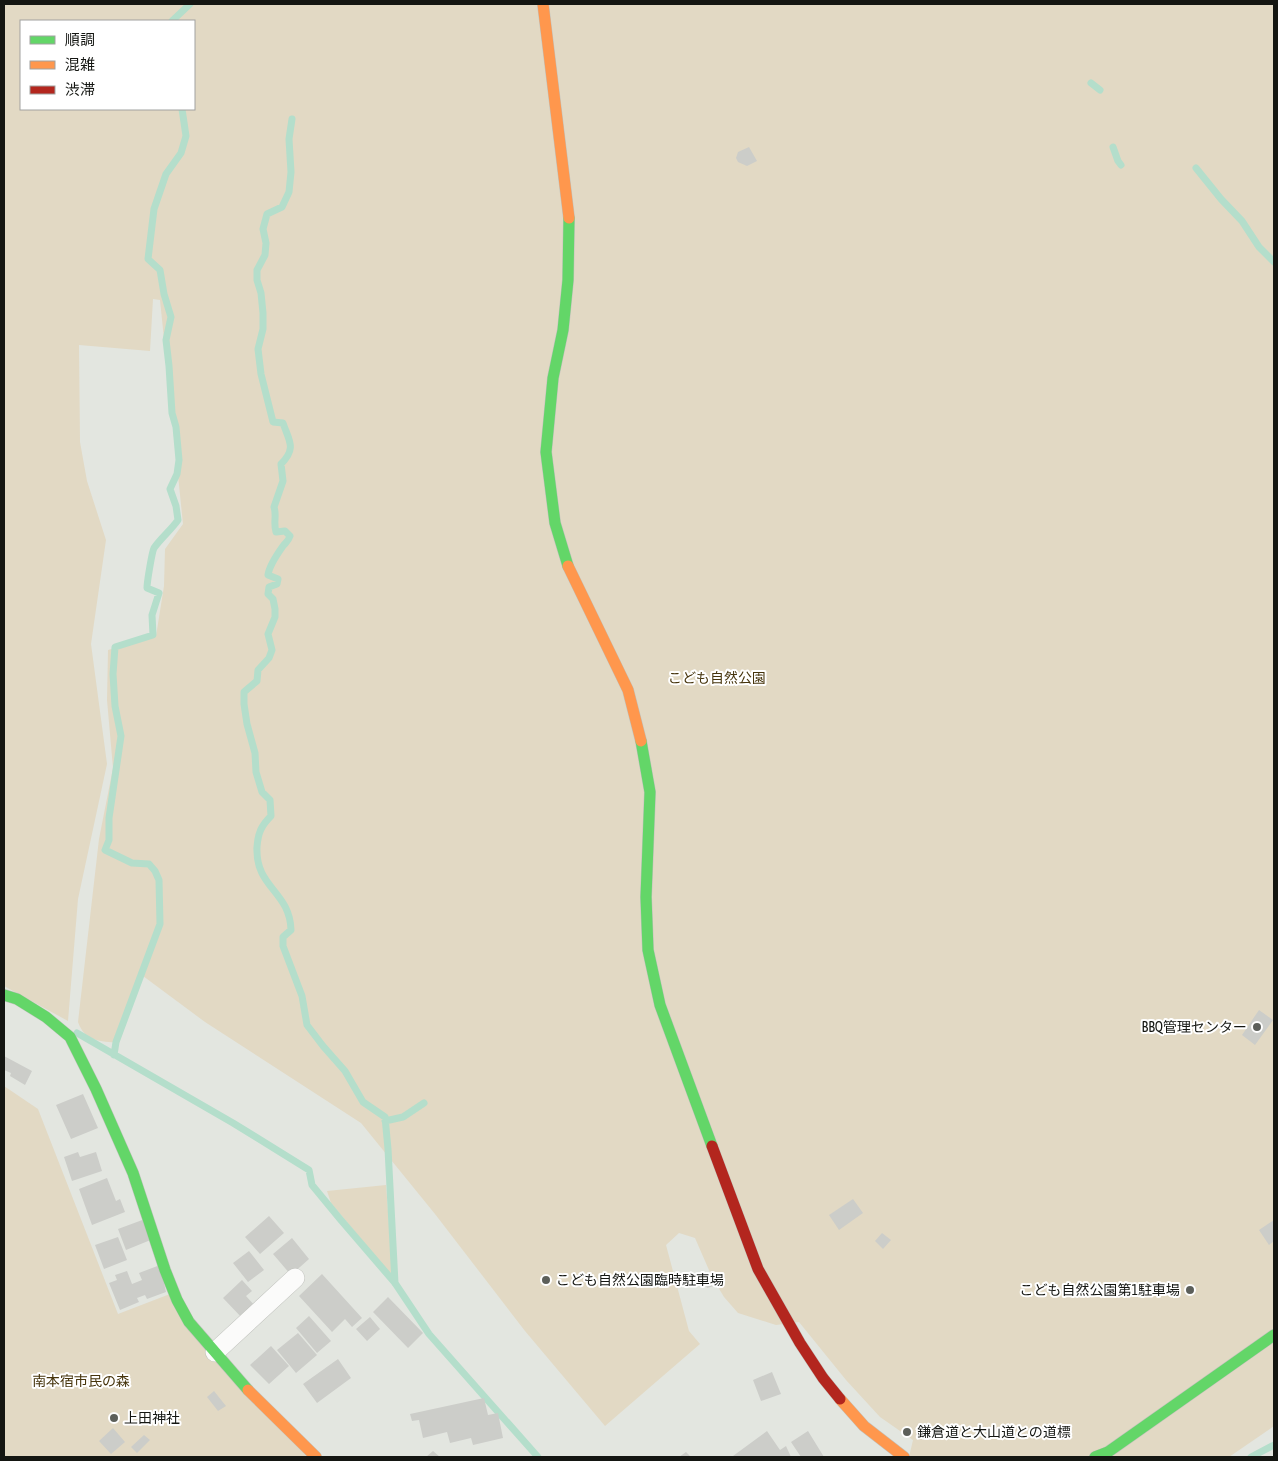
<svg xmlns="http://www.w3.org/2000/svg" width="1278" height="1461" font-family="'Asap Condensed','Noto Sans JP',sans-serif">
<rect width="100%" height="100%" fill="#e3e6e0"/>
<path fill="#e2d9c4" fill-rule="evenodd" d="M 4,4 L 1274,4 L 1274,1426 L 1229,1457 L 909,1457 L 913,1440 L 880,1417 L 846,1380 L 799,1322 L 776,1325 L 738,1313 L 724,1297 L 712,1277 L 695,1238 L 679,1233 L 666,1245 L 689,1331 L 700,1344 L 605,1426 L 525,1331 L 435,1214 L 361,1123 L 205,1022 L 143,976 L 119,1043 C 100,1041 85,1042 78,1022 L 99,839 L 113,768 L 107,700 L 108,650 L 156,636 L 164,586 L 165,549 L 183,524 L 160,300 L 153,299 L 150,351 L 79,345 L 80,442 L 87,481 L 106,540 L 91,644 L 107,764 L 78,899 L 68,1021 L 4,986 ZM 21,21 L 194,21 L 194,109 L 21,109 Z
M 4,1086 L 38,1109 L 118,1314 L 170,1294 L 307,1457 L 4,1457 Z
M 386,1185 L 393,1277 L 331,1203 L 327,1191 Z"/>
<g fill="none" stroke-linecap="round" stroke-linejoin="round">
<path stroke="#b4decb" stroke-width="7" d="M 172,21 L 190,4
M 1091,83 L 1100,90
M 292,119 L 289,139 L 291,172 L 289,192 L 282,207 L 267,214 L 263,229 L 266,243 L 265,255 L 257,270 L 257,280 L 261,293 L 263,313 L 263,329 L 258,349 L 261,374 L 273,422 L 283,423 C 289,441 297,448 281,464 L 283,481 L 274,507 C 277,516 273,522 276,532 L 285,531 L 290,536 C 288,542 286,542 283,546 C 278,553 269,567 268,575 L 278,579 L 277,584 L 269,587 L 268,594 L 273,599 L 275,609 L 275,617 L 268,634 L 272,650 L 269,658 L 258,670 L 257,681 L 244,692 L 244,704 L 247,724 L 255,753 L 256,772 L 262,792 L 270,800 L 271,816 C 261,826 258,833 257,847 C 255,888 290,891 291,930 L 283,937 L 283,946 L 302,996 L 307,1025 L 323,1046 L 345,1071 L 363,1102 L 385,1117 L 388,1149 L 395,1283
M 1113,147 L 1118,161 L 1121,165
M 1196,168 L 1221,199 L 1242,221 L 1259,247 L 1274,262
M 77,1033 L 233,1123 L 309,1170 L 312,1185 L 340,1219 L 395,1283 L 429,1334 L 538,1457
M 114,1055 L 116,1042 L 160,924 L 159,880 L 155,871 L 149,864 L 132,863 L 105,850 L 109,840 L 109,818 L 121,736 L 115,706 L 113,674 L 115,647 L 153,635 L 152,615 L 159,593 L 147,588 C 147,582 152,552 154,548 C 161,538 171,530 178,520 L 176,506 L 170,489 L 177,474 L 179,460 L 176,427 L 172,413 L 169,366 L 166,340 L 171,317 L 164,294 L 160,270 L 148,259 L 154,209 L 166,174 L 181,153 L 186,136 L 182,109
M 385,1121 L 403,1117 L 424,1103
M 1251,1457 L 1274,1445"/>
</g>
<path fill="#cccdc9" d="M 749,147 L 757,161 L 747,166 L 738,162 L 736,158 L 738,152 Z
M 1259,1010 L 1273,1020 L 1255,1045 L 1242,1035 Z
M 4,1056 L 32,1071 L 25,1085 L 10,1076 L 11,1073 L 4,1070 Z
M 83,1094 L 98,1128 L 71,1139 L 56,1105 Z
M 78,1152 L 80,1157 L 96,1152 L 102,1171 L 72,1181 L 64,1157 Z
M 107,1178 L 116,1201 L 120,1199 L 125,1212 L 92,1225 L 79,1189 Z
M 853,1199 L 863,1213 L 839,1230 L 829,1215 Z
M 269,1216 L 284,1233 L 260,1254 L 245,1237 Z
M 145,1219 L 153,1239 L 126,1250 L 118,1229 Z
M 1274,1220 L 1274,1241 L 1269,1245 L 1259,1230 Z
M 882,1233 L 891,1240 L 883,1249 L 875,1241 Z
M 118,1237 L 127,1260 L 104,1269 L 95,1245 Z
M 292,1238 L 309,1259 L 291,1275 L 273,1254 Z
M 249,1251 L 264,1270 L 248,1282 L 233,1263 Z
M 160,1265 L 166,1292 L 147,1299 L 145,1295 L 137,1298 L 139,1302 L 120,1310 L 109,1283 L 117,1280 L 115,1275 L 127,1271 L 132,1284 L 142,1280 L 139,1273 Z
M 322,1274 L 362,1318 L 352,1327 L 345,1319 L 332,1332 L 299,1296 Z
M 710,1276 L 714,1286 L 707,1288 L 703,1278 Z
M 242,1280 L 252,1291 L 246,1296 L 257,1308 L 244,1320 L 223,1298 Z
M 388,1297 L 423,1333 L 408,1348 L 373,1312 Z
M 309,1316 L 331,1341 L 317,1353 L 296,1328 Z
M 370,1317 L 380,1329 L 367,1341 L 356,1329 Z
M 298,1333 L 317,1355 L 296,1373 L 277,1350 Z
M 271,1346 L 289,1366 L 269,1384 L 250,1365 Z
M 338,1359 L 351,1378 L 317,1403 L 303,1384 Z
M 772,1372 L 781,1394 L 761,1401 L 753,1380 Z
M 214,1391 L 226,1406 L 218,1411 L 207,1397 Z
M 484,1398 L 488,1415 L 498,1413 L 503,1438 L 473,1445 L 471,1438 L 450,1443 L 447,1432 L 423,1438 L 419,1420 L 412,1421 L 410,1414 Z
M 113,1428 L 125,1442 L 111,1454 L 99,1441 Z
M 767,1431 L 780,1450 L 786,1446 L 791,1457 L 735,1457 L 733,1456 Z
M 808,1431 L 824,1457 L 801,1457 L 791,1442 Z
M 144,1435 L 150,1440 L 137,1453 L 131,1447 Z
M 433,1451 L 440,1457 L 426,1457 Z
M 686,1452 L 691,1457 L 679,1457 Z"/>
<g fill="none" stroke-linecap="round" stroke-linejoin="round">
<g stroke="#c0c2bd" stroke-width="20">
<path id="street" d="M 215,1352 L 295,1278"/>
</g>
<g stroke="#c0c2bd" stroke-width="12">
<path id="fast" d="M 568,566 L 555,523 L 546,452 L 553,378 L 563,330 L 568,280 L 569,218
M 641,741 L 650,792 L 646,897 L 648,950 L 660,1005 L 712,1146
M 4,995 L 17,999 L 46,1017 L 70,1037 L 96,1089 L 133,1173 L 165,1270 L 177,1300 L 189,1322 L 248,1390
M 1095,1457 L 1108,1452 L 1274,1335"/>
</g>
<g stroke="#c0c2bd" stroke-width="12">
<path id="slow" d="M 543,4 L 569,218
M 568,566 L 628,690 L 641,741
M 248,1390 L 316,1457
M 840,1399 L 864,1426 L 904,1457"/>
</g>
<g stroke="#c0c2bd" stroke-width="12">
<path id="jam" d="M 712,1146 L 758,1269 L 800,1343 L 823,1378 L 840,1399"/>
</g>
<use href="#street" stroke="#fbfbfa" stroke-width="19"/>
<use href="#fast" stroke="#63d668" stroke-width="11"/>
<use href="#slow" stroke="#ff974d" stroke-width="11"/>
<use href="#jam" stroke="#b3261e" stroke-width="11"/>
</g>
<g fill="#5c5f5a" stroke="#fff" stroke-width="2">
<circle cx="1257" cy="1027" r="5"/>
<circle cx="546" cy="1280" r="5"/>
<circle cx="1190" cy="1290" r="5"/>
<circle cx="114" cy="1418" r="5"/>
<circle cx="907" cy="1432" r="5"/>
</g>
<g text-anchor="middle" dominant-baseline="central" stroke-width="4" stroke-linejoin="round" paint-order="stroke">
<g font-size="14" fill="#46340c" stroke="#fff">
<text x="717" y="678">こども自然公園</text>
<text x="81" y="1381">南本宿市民の森</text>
</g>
<g font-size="14" fill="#141612" stroke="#fff" text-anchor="start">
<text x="1247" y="1027" text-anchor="end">BBQ管理センター</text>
<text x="556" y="1280">こども自然公園臨時駐車場</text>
<text x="1180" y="1290" text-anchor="end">こども自然公園第1駐車場</text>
<text x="124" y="1418">上田神社</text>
<text x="917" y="1432">鎌倉道と大山道との道標</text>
</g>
</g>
<rect width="1278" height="1461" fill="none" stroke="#141612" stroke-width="10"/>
<rect x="20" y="20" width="175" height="90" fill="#ffffff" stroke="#a1a2a0"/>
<rect x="30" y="36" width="25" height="8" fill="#63d668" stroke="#a1a2a0"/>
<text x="65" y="45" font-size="15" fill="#141612">順調</text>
<rect x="30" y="61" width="25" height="8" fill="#ff974d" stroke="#a1a2a0"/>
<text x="65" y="70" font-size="15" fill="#141612">混雑</text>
<rect x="30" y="86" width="25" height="8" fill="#b3261e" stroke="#a1a2a0"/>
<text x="65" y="95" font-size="15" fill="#141612">渋滞</text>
</svg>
